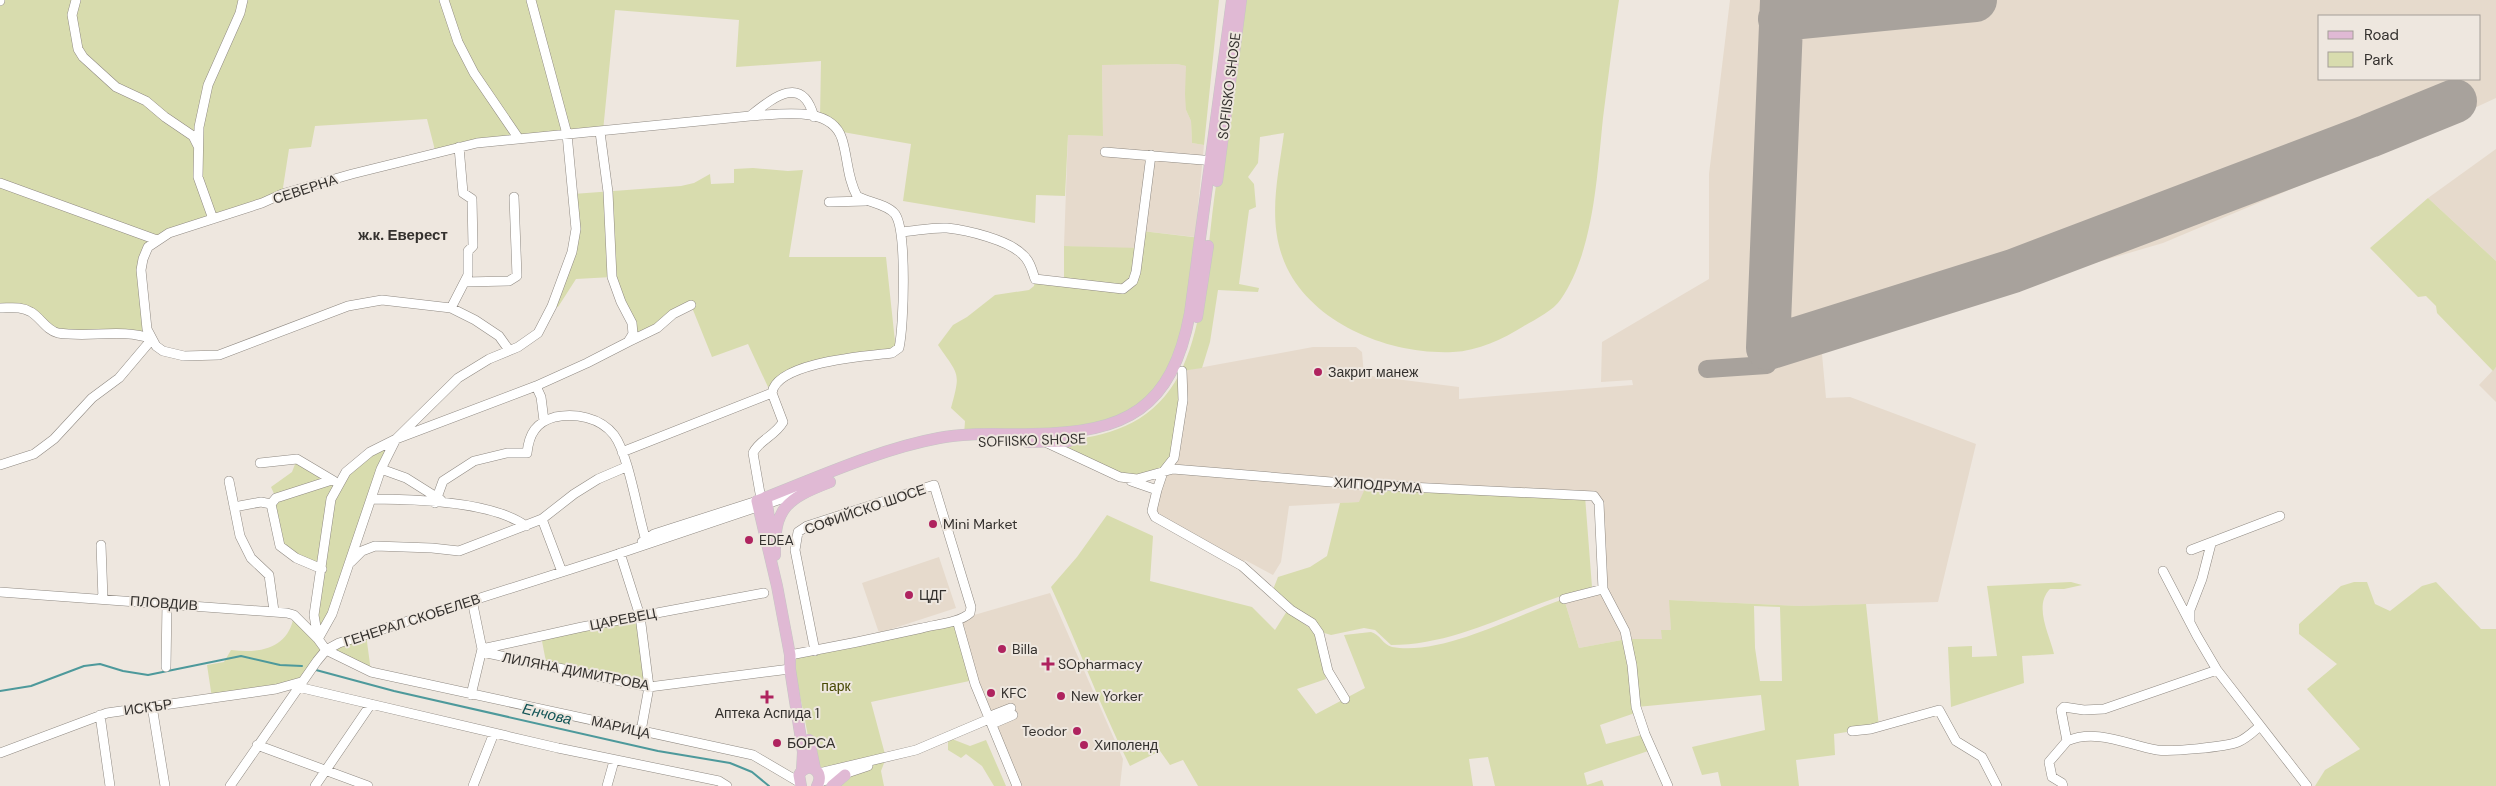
<svg xmlns="http://www.w3.org/2000/svg" width="2496" height="786" font-family="'DM Sans',sans-serif">
<rect width="100%" height="100%" fill="#eee7df"/>
<path fill="#e6dacc" fill-rule="evenodd" d="M 1730,0 L 2496,0 L 2496,98 L 2370,156 L 2163,243 L 1821,343 L 1826,398 L 1850,397 L 1976,444 L 1938,602 L 1800,606 L 1670,600 L 1671,630 L 1662,639 L 1627,639 L 1579,648 L 1564,599 L 1603,589 L 1594,496 L 1368,485 L 1360,502 L 1289,506 L 1281,562 L 1273,575 L 1245,560 L 1242,566 L 1155,517 L 1182,371 L 1313,347 L 1356,347 L 1362,352 L 1364,375 L 1459,387 L 1459,399 L 1633,385 L 1632,380 L 1601,382 L 1602,342 L 1709,279 L 1709,174 ZM 2320,16 L 2480,16 L 2480,79 L 2320,79 Z
M 1177,64 L 1186,66 L 1186,110 L 1191,121 L 1192,143 L 1204,145 L 1195,237 L 1142,231 L 1139,249 L 1064,246 L 1068,135 L 1103,136 L 1102,65 Z
M 2496,149 L 2496,261 L 2428,198 Z
M 2496,367 L 2496,402 L 2479,385 Z
M 939,557 L 956,608 L 879,633 L 862,583 Z
M 1050,593 L 1123,759 L 1120,786 L 1017,786 L 992,724 L 957,620 Z"/>
<path fill="#d8dcae" fill-rule="evenodd" d="M 0,0 L 1219,0 L 1204,145 L 1192,143 L 1191,121 L 1186,110 L 1185,94 L 1186,66 L 1177,64 L 1102,65 L 1103,136 L 1068,135 L 1065,196 L 1036,195 L 1035,223 L 903,201 L 911,144 L 837,131 L 820,118 L 821,61 L 736,67 L 739,20 L 615,10 L 603,131 L 477,143 L 436,154 L 427,119 L 315,126 L 311,147 L 289,149 L 282,194 L 155,241 L 143,259 L 152,339 L 56,332 L 32,312 L 0,308 Z
M 1241,0 L 1619,0 C 1613,39 1608,78 1603,118 C 1597,175 1594,251 1561,299 C 1554,310 1536,319 1524,326 C 1503,339 1478,351 1453,352 C 1391,355 1315,325 1287,268 C 1266,224 1278,178 1284,133 L 1260,137 L 1258,163 L 1248,177 L 1254,184 L 1256,207 L 1249,210 L 1239,284 L 1259,288 L 1258,292 L 1218,290 L 1210,342 L 1202,368 L 1182,371 L 1174,458 L 1163,472 L 1120,477 L 1045,442 C 1090,439 1134,433 1165,396 C 1204,350 1206,259 1214,200 C 1223,133 1232,67 1241,0 Z
M 753,168 L 788,171 L 803,170 L 789,257 L 886,257 L 896,351 L 792,372 L 768,387 L 748,344 L 712,357 L 691,305 L 665,321 L 633,334 L 612,277 L 576,279 L 558,307 L 552,306 L 572,252 L 573,194 L 681,186 L 694,183 L 710,174 L 711,184 L 734,183 L 734,169 Z
M 2428,198 L 2496,261 L 2496,367 L 2493,371 L 2437,313 L 2436,306 L 2426,296 L 2418,297 L 2370,248 Z
M 1142,231 L 1201,238 L 1193,295 L 1163,388 L 1108,426 L 964,435 L 965,421 L 951,408 C 961,371 959,376 938,345 L 953,325 L 967,317 L 995,295 L 1029,290 L 1034,286 L 1035,279 L 1064,282 L 1064,246 L 1139,248 Z
M 396,439 L 318,639 L 326,650 L 366,634 L 371,672 L 326,650 L 301,682 L 212,698 L 207,665 L 224,662 L 231,650 C 261,654 289,648 294,615 L 307,627 L 315,626 L 322,569 L 280,546 L 271,504 L 276,498 L 271,487 L 292,472 L 297,459 L 339,483 L 346,472 Z
M 1367,484 L 1585,496 L 1592,587 C 1524,603 1463,645 1391,645 L 1375,630 L 1364,628 L 1331,635 L 1321,632 L 1272,592 L 1278,577 L 1310,567 L 1327,556 L 1340,503 L 1359,502 Z
M 1107,515 L 1153,536 L 1150,581 L 1252,607 L 1275,630 L 1287,611 L 1315,632 L 1326,679 L 1297,689 L 1316,714 L 1365,688 L 1344,635 L 1371,632 C 1380,634 1383,645 1392,647 C 1443,656 1516,615 1564,599 L 1579,648 L 1627,639 L 1662,639 L 1661,630 L 1671,630 L 1669,600 L 1800,606 L 1866,604 L 1879,727 L 1834,734 L 1835,755 L 1796,760 L 1799,786 L 1721,786 L 1718,772 L 1702,775 L 1692,747 L 1765,730 L 1761,695 L 1637,707 L 1638,712 L 1600,725 L 1606,744 L 1645,734 L 1651,750 L 1584,773 L 1587,785 L 1602,780 L 1604,786 L 1495,786 L 1488,757 L 1469,759 L 1473,786 L 1198,786 L 1183,760 L 1170,765 L 1160,751 L 1130,766 C 1100,707 1078,644 1051,587 L 1077,557 ZM 1754,606 L 1780,607 L 1782,681 L 1760,681 L 1755,648 Z
M 2071,582 L 2082,585 L 2064,589 L 2050,589 C 2033,606 2050,635 2054,654 L 2022,656 L 2024,683 L 1951,707 L 1948,647 L 1972,646 L 1972,657 L 1997,656 L 1987,586 Z
M 2354,582 L 2367,582 L 2375,604 L 2390,611 L 2422,586 L 2436,582 L 2481,629 L 2496,629 L 2496,786 L 2315,786 L 2325,770 L 2360,749 L 2307,689 L 2337,664 L 2299,634 L 2299,624 L 2341,586 Z
M 640,616 L 649,687 L 547,667 L 541,636 Z
M 957,620 L 974,680 L 871,702 L 886,758 L 881,771 L 884,786 L 832,786 L 819,773 L 812,756 L 794,665 L 790,655 Z
M 952,739 L 970,746 L 986,740 L 1006,786 L 994,786 L 982,766 L 966,754 L 961,758 L 948,750 L 948,742 Z"/>
<g fill="none" stroke-linecap="round" stroke-linejoin="round">
<path stroke="#4d999b" stroke-width="2" d="M 316,670 L 394,691 L 658,751 L 730,763 L 752,772 L 769,786
M 0,691 L 31,686 L 84,666 L 100,664 L 123,671 L 148,675 L 241,656 L 280,665 L 302,666"/>
<path stroke="#a8a29c" stroke-width="18" d="M 1707,369 L 1767,365 L 1768,348"/>
<path stroke="#a8a29c" stroke-width="44" d="M 1782,0 L 1768,348 L 2013,271 L 2369,136 L 2455,101
M 1780,19 L 1975,0"/>
<g stroke="#8f8982" stroke-width="10">
<path id="minor" d="M 76,0 L 72,15 L 78,49 L 83,57 L 116,87 L 146,101 L 165,117 L 193,136 L 198,146
M 444,0 L 458,42 L 474,73 L 519,139
M 0,1 L 0,0
M 750,116 C 773,98 802,73 814,117
M 1105,152 L 1215,161
M 0,183 L 157,240
M 829,202 L 866,201
M 213,219 L 198,177 L 199,127 L 208,85 L 240,13 L 243,0
M 901,232 C 916,231 932,227 947,228 C 967,230 1009,240 1023,255 C 1030,261 1032,270 1035,279 L 1123,289 L 1133,281 L 1136,272 L 1151,155
M 465,282 L 509,281 L 517,276 L 514,197
M 0,308 C 11,308 21,306 31,312 C 40,317 47,331 58,333 C 90,338 122,328 152,339 L 119,378 L 92,398 L 54,439 L 34,454 L 0,465
M 451,308 L 468,275 L 468,251 L 473,246 L 472,199 L 463,193 L 459,147
M 628,342 L 657,328 L 673,314 L 691,305
M 509,350 L 499,336 L 475,320 L 451,308 L 382,300 L 348,306 L 219,355 L 184,356 L 163,351 L 156,346 L 147,329 L 141,270 L 143,259 L 148,247 L 169,233 L 262,203 L 282,194 L 352,174 L 477,143 L 750,116 C 777,115 831,104 842,139 C 848,158 847,178 857,196 C 867,202 887,204 895,214 C 907,230 904,326 899,348 L 892,353 C 867,356 776,362 772,393 L 783,422 C 775,436 759,440 753,453 L 761,499
M 536,386 L 541,397 L 544,421
M 1045,442 L 1120,477 L 1137,479 L 1173,469 L 1368,485 L 1594,496 L 1599,503 L 1603,589 L 1625,631 L 1632,665 L 1636,707 L 1645,734 L 1668,786
M 622,452 L 772,393
M 260,463 L 297,459 L 334,481
M 381,469 L 406,478 L 441,500
M 229,481 L 240,536 L 251,558 L 269,575 L 274,611
M 1131,481 L 1157,490 L 1163,472 L 1174,458 L 1183,400 L 1182,371
M 1157,490 L 1152,511 L 1155,517 L 1242,566 L 1291,610 L 1312,623 L 1319,633 L 1328,671 L 1345,699
M 371,499 C 414,499 492,501 526,526
M 435,503 L 443,481 L 474,461 L 507,453 L 527,453 C 529,434 536,422 555,417 C 575,413 600,417 614,435 C 629,455 638,517 647,544
M 271,504 L 280,546 L 296,558 L 322,569
M 234,507 L 261,502 L 271,504 L 276,498 L 332,480
M 542,519 L 562,572
M 642,542 L 654,534 L 757,501
M 101,545 L 103,599
M 2191,550 L 2280,516
M 620,553 L 640,616 L 649,687 L 641,731
M 351,562 L 362,551 L 375,546 L 432,548 L 459,551 L 542,519 L 574,494 L 598,479 L 626,467
M 2163,571 L 2197,636 L 2217,670 L 2307,786
M 0,592 L 287,613 L 294,615 L 318,639 L 332,614 L 381,469 L 396,439 L 458,378 L 489,359 L 518,347 L 538,333 L 552,306 L 572,252 L 576,229 L 567,134 L 531,0
M 1564,599 L 1603,589
M 957,620 L 975,684 L 1017,786
M 2190,621 L 2190,610 L 2202,579 L 2211,544
M 482,649 L 582,627 L 764,593
M 326,650 L 318,639 L 314,615 L 331,499 L 346,472 L 370,452 L 396,439 L 536,386 L 587,363 L 628,342 L 633,334 L 632,323 L 621,302 L 612,277 L 608,192 L 600,132
M 326,650 L 371,672 L 753,755 L 799,782
M 482,652 L 649,687 L 790,669
M 790,655 C 834,647 878,638 922,628 C 937,624 959,623 970,613 L 971,607 L 934,485 L 807,526 L 798,532 L 795,550 L 815,651
M 166,667 L 167,603
M 298,687 L 558,748 L 719,781 L 727,786
M 471,695 L 482,649 L 472,600
M 152,706 L 165,786
M 100,715 L 110,786
M 988,717 L 1011,708
M 992,724 L 1013,715
M 1852,731 L 1871,729 L 1939,710 L 1956,741 L 1982,757 L 1997,786
M 2067,741 C 2096,728 2128,745 2157,750 C 2171,752 2225,747 2238,742 C 2246,739 2253,732 2260,726
M 257,745 L 368,786
M 0,753 L 107,713 L 276,689 L 301,682
M 819,773 L 916,750 L 989,719
M 820,782 L 868,766
M 230,786 L 317,661 L 326,650 L 339,643 L 609,557 L 799,493
M 315,786 L 371,704
M 473,786 L 494,733
M 607,786 L 614,761
M 2063,786 L 2062,783 L 2052,777 L 2049,762 L 2067,741 L 2061,710 L 2064,707 L 2084,710 L 2104,709 L 2217,670"/>
</g>
<g stroke="#c6c5c4" stroke-width="12">
<path id="major" d="M 1217,181 L 1241,0
M 1197,317 L 1208,246
M 1027,442 L 1069,441
M 766,497 L 771,532
M 775,555 C 774,508 786,499 830,482
M 809,740 L 815,769
M 802,770 L 803,752 L 790,669 L 790,655 L 777,586 L 757,501 C 814,479 879,449 939,438 C 970,432 1002,435 1033,434 C 1126,433 1172,409 1190,313 L 1232,0
M 801,786 L 799,775 C 807,760 826,771 817,786
M 832,786 L 845,775"/>
</g>
<use href="#minor" stroke="#fff" stroke-width="9"/>
<use href="#major" stroke="#e0b9d4" stroke-width="11"/>
</g>
<g fill="#af235f" stroke="#eee7df" stroke-width="2">
<circle cx="1318" cy="372" r="5"/>
<circle cx="933" cy="524" r="5"/>
<circle cx="749" cy="540" r="5"/>
<circle cx="909" cy="595" r="5"/>
<circle cx="1002" cy="649" r="5"/>
<path d="M1045.5 656.5h5v5h5v5h-5v5h-5v-5h-5v-5h5z"/>
<circle cx="991" cy="693" r="5"/>
<circle cx="1061" cy="696" r="5"/>
<path d="M764.5 689.5h5v5h5v5h-5v5h-5v-5h-5v-5h5z"/>
<circle cx="1077" cy="731" r="5"/>
<circle cx="777" cy="743" r="5"/>
<circle cx="1084" cy="745" r="5"/>
</g>
<g text-anchor="middle" dominant-baseline="central" stroke-width="4" stroke-linejoin="round" paint-order="stroke">
<g font-size="14" fill="#34312e" stroke="#eee7df">
<text transform="translate(1229 86) rotate(-83)">SOFIISKO SHOSE</text>
<text transform="translate(305 189) rotate(-18)">СЕВЕРНА</text>
<text transform="translate(1032 440) rotate(-2)">SOFIISKO SHOSE</text>
<text transform="translate(1378 485) rotate(4)">ХИПОДРУМА</text>
<text transform="translate(865 509) rotate(-19)">СОФИЙСКО ШОСЕ</text>
<text transform="translate(164 603) rotate(4)">ПЛОВДИВ</text>
<text transform="translate(623 619) rotate(-11)">ЦАРЕВЕЦ</text>
<text transform="translate(412 620) rotate(-18)">ГЕНЕРАЛ СКОБЕЛЕВ</text>
<text transform="translate(576 671) rotate(11)">ЛИЛЯНА ДИМИТРОВА</text>
<text transform="translate(148 707) rotate(-8)">ИСКЪР</text>
<text transform="translate(621 727) rotate(13)">МАРИЦА</text>
</g>
<g font-size="14" fill="#34312e" stroke="#eee7df" text-anchor="start">
<text x="1328" y="372">Закрит манеж</text>
<text x="943" y="524">Mini Market</text>
<text x="759" y="540">EDEA</text>
<text x="919" y="595">ЦДГ</text>
<text x="1012" y="649">Billa</text>
<text x="1058" y="664">SOpharmacy</text>
<text x="1001" y="693">KFC</text>
<text x="1071" y="696">New Yorker</text>
<text x="767" y="713" text-anchor="middle">Аптека Аспида 1</text>
<text x="1067" y="731" text-anchor="end">Teodor</text>
<text x="787" y="743">БОРСА</text>
<text x="1094" y="745">Хиполенд</text>
</g>
<g font-size="14" fill="#484904" stroke="#eee7df">
<text x="836" y="686">парк</text>
</g>
<g font-size="15" font-weight="bold" fill="#34312e" stroke="#eee7df">
<text x="403" y="235">ж.к. Еверест</text>
</g>
<g font-size="15" font-style="italic" fill="#125456" stroke="#eee7df">
<text transform="translate(547 714) rotate(13)">Енчова</text>
</g>
</g>
<rect x="2318" y="15" width="162" height="65" fill="#eee7df" stroke="#a49e98"/>
<rect x="2328" y="31" width="25" height="8" fill="#e0b9d4" stroke="#a49e98"/>
<text x="2364" y="40" font-size="15" fill="#34312e">Road</text>
<rect x="2328" y="52" width="25" height="15" fill="#d8dcae" stroke="#a49e98"/>
<text x="2364" y="65" font-size="15" fill="#34312e">Park</text>
</svg>
